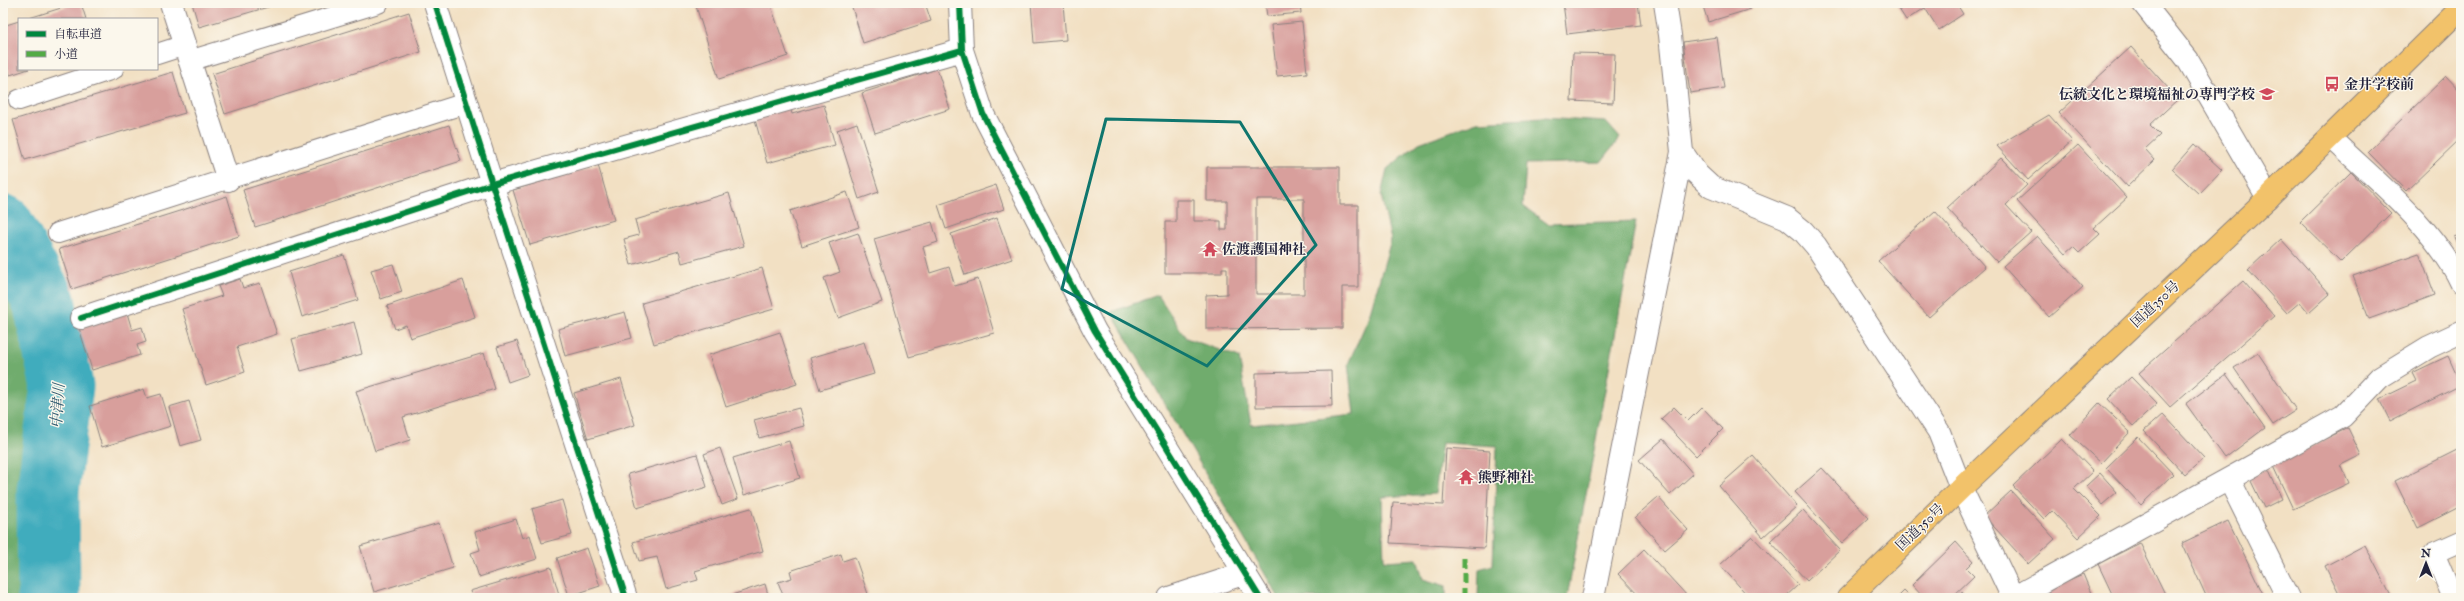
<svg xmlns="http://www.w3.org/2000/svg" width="2464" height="601" font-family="'IM FELL Double Pica','Noto Serif JP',serif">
<rect width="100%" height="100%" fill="#fbf7ec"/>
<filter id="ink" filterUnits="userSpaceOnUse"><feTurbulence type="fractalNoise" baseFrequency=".025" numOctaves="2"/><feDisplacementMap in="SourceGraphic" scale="8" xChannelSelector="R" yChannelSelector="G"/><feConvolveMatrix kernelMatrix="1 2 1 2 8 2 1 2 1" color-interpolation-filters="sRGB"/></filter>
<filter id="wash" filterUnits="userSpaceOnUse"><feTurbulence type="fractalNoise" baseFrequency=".012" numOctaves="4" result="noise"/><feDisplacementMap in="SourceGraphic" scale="16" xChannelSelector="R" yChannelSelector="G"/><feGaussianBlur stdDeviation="0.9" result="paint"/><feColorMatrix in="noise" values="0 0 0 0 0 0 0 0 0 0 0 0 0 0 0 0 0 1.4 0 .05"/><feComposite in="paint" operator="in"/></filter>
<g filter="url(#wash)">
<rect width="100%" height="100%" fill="#f2e0c3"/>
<path fill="#70ac6d" stroke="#496754" d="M 1543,118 L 1606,122 L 1620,138 L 1601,162 L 1526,164 L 1523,206 L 1548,224 L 1636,221 L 1567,598 L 1478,598 L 1479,569 L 1493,565 L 1497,446 L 1442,443 L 1435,494 L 1382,497 L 1384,561 L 1417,559 L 1423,579 L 1446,586 L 1446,598 L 1279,598 L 1111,312 L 1158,295 L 1186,338 L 1239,357 L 1251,425 L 1354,414 L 1348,364 L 1368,319 L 1391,240 L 1381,195 L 1387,169 L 1419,143 L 1477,122 Z
M 3,261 L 28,305 L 41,370 L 25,466 L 25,598 L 3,598 Z"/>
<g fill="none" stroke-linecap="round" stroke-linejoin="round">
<path stroke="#3facbd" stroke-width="63" d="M 3,226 L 44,301 L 62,386 L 48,491 L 49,598"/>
</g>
<g id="blocks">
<path fill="#d89f9c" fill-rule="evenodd" d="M 77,3 L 81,3 L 86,19 L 26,19 Z
M 192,3 L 274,3 L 275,5 L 199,27 Z
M 695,3 L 770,3 L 788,56 L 719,79 Z
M 854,3 L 925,3 L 931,21 L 863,43 L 851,4 Z
M 1031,3 L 1063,3 L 1066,40 L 1034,43 Z
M 1265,3 L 1300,3 L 1301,13 L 1267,16 Z
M 1563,3 L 1638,3 L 1641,25 L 1567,34 Z
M 1702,3 L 1749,3 L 1751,9 L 1708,22 Z
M 1895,3 L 1956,3 L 1963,14 L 1939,30 L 1925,8 L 1906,20 Z
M 409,12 L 421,52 L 225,114 L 212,74 Z
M 19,21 L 19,69 L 29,69 L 10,75 L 3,54 L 3,26 Z
M 1302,22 L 1307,73 L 1277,76 L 1271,25 Z
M 1717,37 L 1724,88 L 1690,93 L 1683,42 Z
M 2131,47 L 2178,99 L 2150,125 L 2160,135 L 2145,149 L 2155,160 L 2127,187 L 2059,113 Z
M 1573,53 L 1615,54 L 1613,103 L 1571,101 Z
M 937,69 L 950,109 L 875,133 L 862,93 Z
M 173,72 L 185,113 L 25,160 L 13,120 Z
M 2446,76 L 2461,92 L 2461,138 L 2406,191 L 2368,152 Z
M 824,105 L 835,145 L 767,163 L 754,116 L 790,107 L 792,114 Z
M 2049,115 L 2072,141 L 2028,180 L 1997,146 Z
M 857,123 L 879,192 L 859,199 L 837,130 Z
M 449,125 L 461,161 L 255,227 L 243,190 Z
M 2194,144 L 2222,170 L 2199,194 L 2172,169 Z
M 2078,145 L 2127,198 L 2094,228 L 2100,234 L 2079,253 L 2073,247 L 2065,254 L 2017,201 Z
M 2001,158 L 2027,185 L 2006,205 L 2031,232 L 1997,262 L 1947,208 Z
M 598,165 L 614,220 L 530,245 L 513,190 Z
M 1207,167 L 1340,167 L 1340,205 L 1358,205 L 1358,287 L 1342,287 L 1342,328 L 1206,329 L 1206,295 L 1227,294 L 1227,268 L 1222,268 L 1222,273 L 1165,273 L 1165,222 L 1176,222 L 1176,200 L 1194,200 L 1194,221 L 1221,221 L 1221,230 L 1227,230 L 1227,201 L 1207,201 ZM 1256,199 L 1304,199 L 1304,294 L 1256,294 Z
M 2351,172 L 2391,213 L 2341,262 L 2300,222 Z
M 996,185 L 1004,209 L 946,229 L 938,205 Z
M 847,192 L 859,227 L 802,246 L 790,211 Z
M 729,193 L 744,246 L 682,263 L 679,251 L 631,265 L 624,239 L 639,235 L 635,220 Z
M 227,196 L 239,236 L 72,289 L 59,249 Z
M 1935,211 L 1985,267 L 1929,317 L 1878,261 Z
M 997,218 L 1012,259 L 965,275 L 951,234 Z
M 932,222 L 938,242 L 923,247 L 930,273 L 949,267 L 955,286 L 978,279 L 994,333 L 909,357 L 874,239 Z
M 858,233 L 882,302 L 838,318 L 824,278 L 840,272 L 829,243 Z
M 2461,234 L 2461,253 L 2454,237 Z
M 2037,236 L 2083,287 L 2049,317 L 2003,266 Z
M 2281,239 L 2330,294 L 2309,313 L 2300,302 L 2287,313 L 2248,270 Z
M 2419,253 L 2435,295 L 2369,319 L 2353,276 Z
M 344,255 L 358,300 L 302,317 L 289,272 Z
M 393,264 L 402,292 L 381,299 L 371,270 Z
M 762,268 L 774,309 L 654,344 L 642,303 Z
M 240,279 L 243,288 L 260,283 L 277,334 L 237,347 L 245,372 L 206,385 L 182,309 L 222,296 L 218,286 Z
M 463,280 L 475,317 L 410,338 L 406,325 L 395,329 L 387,306 Z
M 2243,281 L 2274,316 L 2170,407 L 2139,373 Z
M 625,312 L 632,338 L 565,356 L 558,329 Z
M 127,313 L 132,330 L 142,327 L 146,342 L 137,345 L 140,355 L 92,370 L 79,328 Z
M 354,322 L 362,354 L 301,371 L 292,339 Z
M 780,332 L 797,384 L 726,407 L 709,355 Z
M 517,341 L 528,375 L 508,382 L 497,347 Z
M 864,342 L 874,374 L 820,390 L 810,358 Z
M 484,353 L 495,389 L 403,417 L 410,440 L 375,451 L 356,391 Z
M 2258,353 L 2296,410 L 2273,425 L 2234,368 Z
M 2448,356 L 2461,385 L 2390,421 L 2379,399 L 2416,381 L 2412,373 Z
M 1331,371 L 1332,406 L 1256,407 L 1256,373 Z
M 2226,374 L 2265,428 L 2225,458 L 2186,404 Z
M 2131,377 L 2157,404 L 2133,426 L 2108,399 Z
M 621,379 L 635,425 L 588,439 L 574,393 Z
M 144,389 L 147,398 L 161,394 L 171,426 L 102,447 L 90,406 Z
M 189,401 L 201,440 L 180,446 L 169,407 Z
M 2099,403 L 2130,432 L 2101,463 L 2070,435 Z
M 1674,407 L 1688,421 L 1702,407 L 1723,429 L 1696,456 L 1661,419 Z
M 799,408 L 804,426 L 759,438 L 754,420 Z
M 2163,414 L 2204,458 L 2185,475 L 2144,431 Z
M 2348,428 L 2361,455 L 2341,465 L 2349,483 L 2293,509 L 2272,464 Z
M 2138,437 L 2173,474 L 2141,505 L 2106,468 Z
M 1663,439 L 1693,474 L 1670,495 L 1639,460 Z
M 2062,439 L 2093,471 L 2074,489 L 2101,516 L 2078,538 L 2052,511 L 2044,519 L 2013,486 Z
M 789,441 L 800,478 L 744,495 L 733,458 Z
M 720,448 L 738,499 L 722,505 L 704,454 Z
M 1446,448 L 1490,451 L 1485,548 L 1390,543 L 1393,502 L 1443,505 Z
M 2461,448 L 2461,506 L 2418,528 L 2395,481 Z
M 697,454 L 707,487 L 637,508 L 628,474 Z
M 1753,456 L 1797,506 L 1763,537 L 1719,486 Z
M 1822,468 L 1869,518 L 1842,543 L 1795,492 Z
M 2268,469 L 2282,499 L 2264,508 L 2249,477 Z
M 2100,473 L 2117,492 L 2102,505 L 2086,486 Z
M 2011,491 L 2055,539 L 2028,564 L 1984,516 Z
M 1658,497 L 1688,530 L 1665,550 L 1635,517 Z
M 562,500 L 572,535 L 542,543 L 532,509 Z
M 751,508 L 763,551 L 695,571 L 698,580 L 666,589 L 657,557 L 639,561 L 633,542 Z
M 1803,510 L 1840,550 L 1807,581 L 1770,541 Z
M 516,519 L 522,538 L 530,535 L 537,559 L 479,577 L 471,553 L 480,550 L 475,532 Z
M 2228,521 L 2265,598 L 2207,598 L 2182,543 Z
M 439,523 L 453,568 L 374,592 L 360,546 Z
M 1752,536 L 1798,585 L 1784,598 L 1750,598 L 1720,565 Z
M 1956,542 L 1973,561 L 1966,568 L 1974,576 L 1951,598 L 1924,598 L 1912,585 Z
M 2140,543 L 2167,598 L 2114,598 L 2098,564 Z
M 2365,545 L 2392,598 L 2341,598 L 2325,566 Z
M 587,548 L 600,586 L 569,596 L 557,558 Z
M 1644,549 L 1689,598 L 1641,598 L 1618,574 Z
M 841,554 L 843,561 L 855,557 L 868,594 L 857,598 L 784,598 L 778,582 L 792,578 L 790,571 Z
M 551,567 L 560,598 L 472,598 L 470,591 Z
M 2083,574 L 2093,598 L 2036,598 L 2034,595 Z
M 765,584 L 769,598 L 723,598 Z
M 1904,591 L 1911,598 L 1897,598 Z
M 1962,592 L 1968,598 L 1954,598 Z"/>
</g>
</g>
<g filter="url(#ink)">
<use href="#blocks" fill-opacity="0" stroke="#8a817f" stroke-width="1"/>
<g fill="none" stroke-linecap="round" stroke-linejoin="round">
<g stroke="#8a817f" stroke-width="22">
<path id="service" d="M 157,54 L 185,45
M 189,61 L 378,3
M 19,100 L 113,69
M 2330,137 C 2375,180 2434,226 2461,284
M 58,233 L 466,103
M 2453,598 L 2434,553 L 2461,541"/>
</g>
<g stroke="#8a817f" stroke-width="24">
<path id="minor" d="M 171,3 L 228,180
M 435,3 L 492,184 L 626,598
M 960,3 L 962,50 L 983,114 L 1095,331 L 1260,598
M 2143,3 L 2188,60 L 2268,198
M 1682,152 L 1697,174 L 1711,187 L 1787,218 L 1803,231 L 1816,246 L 1939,432 L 1961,488 L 2013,598
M 81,318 L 492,184 L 962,50
M 2229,479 L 2288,598
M 1169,598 L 1246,573
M 1593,598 L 1682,152 L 1670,35 L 1665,3
M 2013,598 L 2343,416 L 2380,377 L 2429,347 L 2461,332"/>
</g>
<g stroke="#8a817f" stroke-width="24">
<path id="trunk" d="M 1848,598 L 1961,488 L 2268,198 L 2461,8"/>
</g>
<use href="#service" stroke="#fff" stroke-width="20"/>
<use href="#minor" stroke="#fff" stroke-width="22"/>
<use href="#trunk" stroke="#f2c26a" stroke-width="22"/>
<path stroke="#53aa46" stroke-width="5" stroke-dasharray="10 5" stroke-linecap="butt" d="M 1464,558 L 1464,598"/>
<g stroke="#fbf7ec" stroke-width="8">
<path id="cycleway" d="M 435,3 L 492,184 L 626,598
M 960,3 L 962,50 L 983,114 L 1095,331 L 1260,598
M 81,318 L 492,184 L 962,50"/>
</g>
<use href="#cycleway" stroke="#00873e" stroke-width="6"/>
</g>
</g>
<path fill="none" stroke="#0f766e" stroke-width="3" stroke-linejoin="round" d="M 1106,119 L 1240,122 L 1316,245 L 1207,366 L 1062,289 Z"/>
<defs>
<g id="bus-bare" transform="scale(1.2)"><path d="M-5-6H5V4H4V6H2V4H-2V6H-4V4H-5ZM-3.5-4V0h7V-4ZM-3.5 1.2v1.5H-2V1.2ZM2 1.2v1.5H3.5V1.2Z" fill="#d1495b" stroke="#fbf7ec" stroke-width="2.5" paint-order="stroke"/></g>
<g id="university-bare" transform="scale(1.2)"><path d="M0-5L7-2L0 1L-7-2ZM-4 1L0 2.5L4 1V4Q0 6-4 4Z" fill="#d1495b" stroke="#fbf7ec" stroke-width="2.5" paint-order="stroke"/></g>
<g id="temple-bare" transform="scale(1.2)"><path d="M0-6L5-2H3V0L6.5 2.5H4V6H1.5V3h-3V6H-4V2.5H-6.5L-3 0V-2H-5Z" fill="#d1495b" stroke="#fbf7ec" stroke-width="2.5" paint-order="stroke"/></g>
</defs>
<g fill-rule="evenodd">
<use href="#bus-bare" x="2332" y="84"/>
<use href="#university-bare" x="2267" y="94"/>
<use href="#temple-bare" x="1210" y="249"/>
<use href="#temple-bare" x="1466" y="477"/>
</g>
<g text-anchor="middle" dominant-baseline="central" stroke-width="3" stroke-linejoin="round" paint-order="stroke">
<g font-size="14" font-weight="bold" fill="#22223b" stroke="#fbf7ec" text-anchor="start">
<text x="2344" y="84">金井学校前</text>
<text x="2255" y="94" text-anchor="end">伝統文化と環境福祉の専門学校</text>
<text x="1222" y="249">佐渡護国神社</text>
<text x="1478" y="477">熊野神社</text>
</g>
<g font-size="14" fill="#22223b" stroke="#fbf7ec">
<text transform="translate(2155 304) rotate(-43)">国道350号</text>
<text transform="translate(1920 527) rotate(-44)">国道350号</text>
</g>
<g font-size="15" font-style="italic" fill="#2e596f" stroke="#fbf7ec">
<text transform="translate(58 406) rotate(-86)">中津川</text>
</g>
</g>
<rect width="2464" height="601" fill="none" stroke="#fbf7ec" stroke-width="16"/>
<rect x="18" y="18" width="140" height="52" fill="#fbf7ec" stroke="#a4a2a5"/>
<rect x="26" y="31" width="20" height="6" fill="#00873e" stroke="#a4a2a5"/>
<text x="54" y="38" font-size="12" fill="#22223b">自転車道</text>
<rect x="26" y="51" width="20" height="6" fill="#53aa46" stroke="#a4a2a5"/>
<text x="54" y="58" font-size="12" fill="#22223b">小道</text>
<g transform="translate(2426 563)" stroke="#fbf7ec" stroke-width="3" paint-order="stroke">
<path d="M0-3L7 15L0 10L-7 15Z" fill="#22223b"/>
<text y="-6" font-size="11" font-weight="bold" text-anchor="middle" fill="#22223b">N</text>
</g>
</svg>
